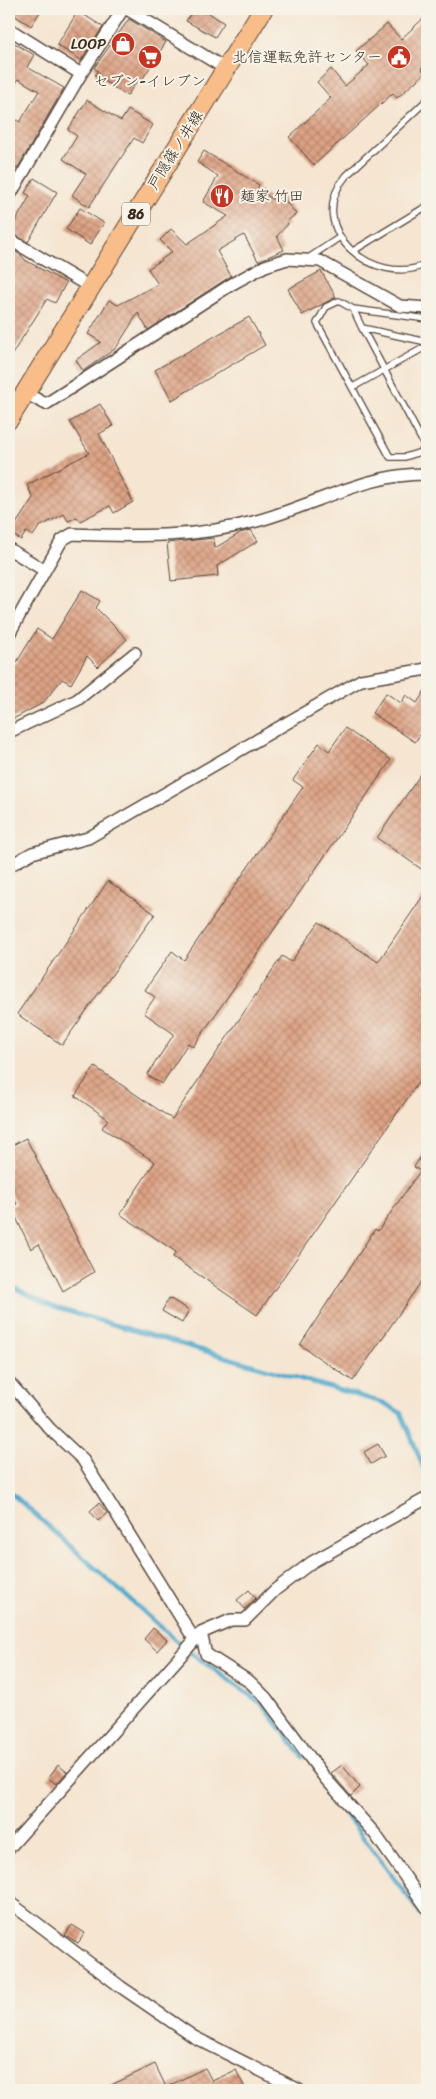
<svg xmlns="http://www.w3.org/2000/svg" width="436" height="2099" font-family="Sriracha,'Klee One',sans-serif">
<defs>
<pattern id="building-cross-hatch" width="8" height="8" patternUnits="userSpaceOnUse" patternTransform="scale(1.25)"><rect width="8" height="8" fill="#dea385"/><path d="M0 0l8 8M0 8l8-8" fill="none" stroke="#b5856c"/></pattern>
</defs>
<rect width="100%" height="100%" fill="#f7f3e8"/>
<filter id="ink" filterUnits="userSpaceOnUse"><feTurbulence type="fractalNoise" baseFrequency=".02" numOctaves="2"/><feDisplacementMap in="SourceGraphic" scale="10" xChannelSelector="R" yChannelSelector="G"/><feConvolveMatrix kernelMatrix="1 2 1 2 8 2 1 2 1" color-interpolation-filters="sRGB"/></filter>
<filter id="wash" filterUnits="userSpaceOnUse"><feTurbulence type="fractalNoise" baseFrequency=".0096" numOctaves="4" result="noise"/><feDisplacementMap in="SourceGraphic" scale="20" xChannelSelector="R" yChannelSelector="G"/><feGaussianBlur stdDeviation="1.12" result="paint"/><feColorMatrix in="noise" values="0 0 0 0 0 0 0 0 0 0 0 0 0 0 0 0 0 1.4 0 .05"/><feComposite in="paint" operator="in"/></filter>
<g filter="url(#wash)">
<rect width="100%" height="100%" fill="#f5e5d1"/>
<g fill="none" stroke-linecap="round" stroke-linejoin="round">
<path stroke="#4fa9cd" stroke-width="4.5" d="M 9,1285 L 53,1307 L 384,1403 L 401,1413 L 427,1476
M 9,1491 L 182,1646
M 191,1653 L 262,1704 L 303,1757
M 322,1783 L 427,1922"/>
</g>
<g id="blocks">
<path fill="url(#building-cross-hatch)" d="M 9,9 L 42,9 L 31,26 L 9,12 Z
M 194,9 L 203,9 L 224,23 L 215,37 L 186,21 Z
M 78,11 L 103,27 L 81,60 L 57,45 Z
M 427,15 L 427,62 L 421,68 L 425,73 L 397,98 L 393,93 L 314,165 L 289,137 L 331,98 L 317,82 L 331,69 L 345,86 L 369,65 L 356,51 L 387,24 L 401,39 Z
M 129,19 L 166,42 L 140,83 L 137,81 L 127,96 L 95,75 L 98,71 L 94,68 Z
M 14,43 L 34,55 L 27,67 L 64,88 L 17,169 L 9,164 L 9,115 L 20,122 L 39,91 L 18,79 L 9,94 L 9,51 Z
M 87,100 L 121,121 L 128,110 L 153,125 L 142,143 L 134,138 L 89,207 L 72,195 L 86,174 L 63,159 L 77,136 L 68,130 Z
M 204,151 L 259,185 L 257,189 L 276,201 L 282,197 L 296,214 L 286,222 L 288,224 L 277,236 L 284,250 L 258,261 L 244,235 L 217,251 L 231,276 L 148,330 L 138,313 L 116,348 L 83,371 L 76,360 L 101,342 L 88,334 L 109,300 L 118,305 L 158,284 L 148,269 L 172,252 L 160,240 L 171,229 L 187,244 L 228,216 L 203,202 L 218,176 L 197,162 Z
M 34,178 L 57,192 L 28,242 L 9,232 L 30,196 L 25,193 Z
M 80,208 L 104,223 L 90,245 L 66,229 Z
M 9,248 L 21,255 L 25,260 L 66,283 L 55,303 L 47,299 L 9,359 Z
M 321,271 L 336,297 L 302,315 L 288,289 Z
M 249,317 L 265,345 L 172,400 L 155,370 Z
M 100,404 L 113,426 L 99,434 L 133,502 L 114,513 L 110,506 L 80,521 L 77,517 L 68,521 L 64,514 L 39,527 L 33,536 L 26,532 L 21,540 L 10,533 L 33,498 L 27,485 L 89,453 L 70,422 Z
M 251,530 L 258,541 L 217,566 L 218,576 L 171,581 L 167,543 L 214,538 L 215,548 L 240,533 Z
M 82,590 L 100,601 L 96,608 L 127,639 L 98,667 L 87,656 L 71,684 L 62,679 L 43,703 L 9,721 L 9,661 L 15,665 L 37,629 L 52,639 Z
M 427,687 L 427,725 L 415,742 L 372,713 L 386,693 L 401,703 L 406,695 L 417,703 Z
M 345,728 L 391,760 L 193,1047 L 188,1043 L 162,1084 L 147,1075 L 174,1034 L 144,1013 L 155,997 L 145,990 L 172,951 L 184,960 L 303,787 L 293,780 L 319,743 L 329,751 Z
M 427,765 L 427,873 L 377,838 Z
M 108,881 L 155,914 L 62,1045 L 17,1014 Z
M 427,890 L 427,1070 L 257,1315 L 173,1257 L 176,1252 L 120,1214 L 155,1162 L 102,1128 L 108,1119 L 75,1096 L 95,1067 L 172,1119 L 282,956 L 291,962 L 319,922 L 378,962 Z
M 26,1138 L 94,1272 L 63,1291 L 39,1244 L 31,1249 L 11,1207 L 17,1204 L 9,1189 L 9,1147 Z
M 427,1147 L 427,1273 L 353,1381 L 300,1345 L 375,1229 L 378,1231 L 420,1171 L 414,1167 Z
M 169,1298 L 189,1310 L 182,1323 L 162,1311 Z
M 378,1444 L 385,1456 L 371,1464 L 364,1452 Z
M 99,1503 L 107,1513 L 98,1521 L 90,1511 Z
M 249,1590 L 256,1598 L 245,1609 L 237,1600 Z
M 153,1628 L 167,1640 L 157,1651 L 144,1639 Z
M 58,1765 L 67,1772 L 56,1784 L 48,1778 Z
M 342,1765 L 360,1787 L 351,1796 L 331,1773 Z
M 72,1925 L 85,1933 L 78,1943 L 65,1935 Z
M 155,2064 L 166,2087 L 205,2068 L 212,2081 L 236,2070 L 246,2090 L 101,2090 Z"/>
</g>
</g>
<g filter="url(#ink)">
<use href="#blocks" fill-opacity="0" stroke="#574639" stroke-width="1"/>
<g fill="none" stroke-linecap="round" stroke-linejoin="round">
<g stroke="#574639" stroke-width="8">
<path id="service" d="M 427,100 L 346,176 C 302,228 374,289 427,264
M 353,251 L 427,206
M 307,259 L 340,237
M 353,309 L 362,328
M 427,319 L 353,309 L 339,301 L 326,307 L 317,323 L 390,457 L 405,457 L 427,450
M 353,387 L 427,346
M 427,450 L 362,328 L 427,342"/>
</g>
<g stroke="#574639" stroke-width="14">
<path id="minor" d="M 127,9 L 226,69
M 9,29 L 81,74
M 9,197 L 81,74 L 123,9
M 9,239 L 90,287
M 25,393 L 46,404 L 232,284 L 265,266 L 287,259 L 320,261 L 400,306 L 427,308
M 9,549 L 44,570
M 9,634 L 62,540 L 72,534 C 138,536 189,539 253,522 C 312,507 365,473 427,474
M 9,732 L 77,700 L 135,653
M 9,866 L 32,853 L 88,838 L 361,680 L 427,669
M 9,1382 L 50,1429 L 83,1460 L 194,1639
M 201,1633 L 231,1620 L 245,1620 L 275,1590 L 312,1562 L 427,1498
M 9,1848 L 201,1633 L 206,1654 L 250,1682 L 266,1698 L 325,1778 L 375,1834 L 427,1908
M 9,1902 L 121,1987 L 194,2037 L 299,2090"/>
</g>
<g stroke="#574639" stroke-width="21">
<path id="primary" d="M 9,419 L 263,9"/>
</g>
<use href="#service" stroke="#fff" stroke-width="5.5"/>
<use href="#minor" stroke="#fff" stroke-width="11"/>
<use href="#primary" stroke="#f8bd89" stroke-width="19"/>
</g>
</g>
<defs>
<g id="shop-disc" transform="scale(1.25)"><circle r="9.5" fill="#c8321e" stroke="#f7f3e8"/><path d="M-5-2.5h2.3a2.7 3.5 0 0 1 5.4 0H5L5.5 6h-11ZM-1.5-2.5h3a1.5 2.3 0 0 0-3 0Z" fill="#fff"/></g>
<g id="supermarket-disc" transform="scale(1.25)"><circle r="9.5" fill="#c8321e" stroke="#f7f3e8"/><path d="M-6-5.5h2.5l.6 2H6L4.5 2H-2.5L-4.4-4H-6ZM-1.5 3.2a1.3 1.3 0 1 0 .1 0ZM3 3.2a1.3 1.3 0 1 0 .1 0Z" fill="#fff"/></g>
<g id="civic-disc" transform="scale(1.25)"><circle r="9.5" fill="#c8321e" stroke="#f7f3e8"/><path d="M-.6-6.5H3V-4.5H.6V-3L4-1V1h2V6H-6V1h2V-1L-.6-3ZM-1.2 2.5V6h2.4V2.5Z" fill="#fff"/></g>
<g id="restaurant-disc" transform="scale(1.25)"><circle r="9.5" fill="#c8321e" stroke="#f7f3e8"/><path d="M-5-6h1v4h1v-4h1v4h1v-4h1v5L-1.5 .5V6h-2V.5L-5-1ZM5-6V6H3V1.5H1.5Q1.5-4 5-6Z" fill="#fff"/></g>
</defs>
<g fill-rule="evenodd">
<use href="#shop-disc" x="123" y="44"/>
<use href="#supermarket-disc" x="150" y="57"/>
<use href="#civic-disc" x="399" y="57"/>
<use href="#restaurant-disc" x="222" y="196"/>
</g>
<g text-anchor="middle" dominant-baseline="central" stroke-width="4" stroke-linejoin="round" paint-order="stroke">
<rect fill="#f7f3e8" stroke="#73665b" stroke-width="1" x="122" y="202.5" width="28" height="23" rx="4"/>
<g font-size="14" font-weight="bold" fill="#3b2a1e">
<text x="136" y="214">86</text>
</g>
<g font-size="15" fill="#3b2a1e" stroke="#f7f3e8" text-anchor="end">
<text x="106" y="44">LOOP</text>
<text x="382" y="57">北信運転免許センター</text>
<text x="150" y="81" text-anchor="middle">セブン-イレブン</text>
<text x="240" y="196" text-anchor="start">麺家 竹田</text>
</g>
<g font-size="15" fill="#3b2a1e" stroke="#f7f3e8">
<text transform="translate(175 150) rotate(-58)">戸隠篠ノ井線</text>
</g>
</g>
<rect width="436" height="2099" fill="none" stroke="#f7f3e8" stroke-width="30"/>
</svg>
